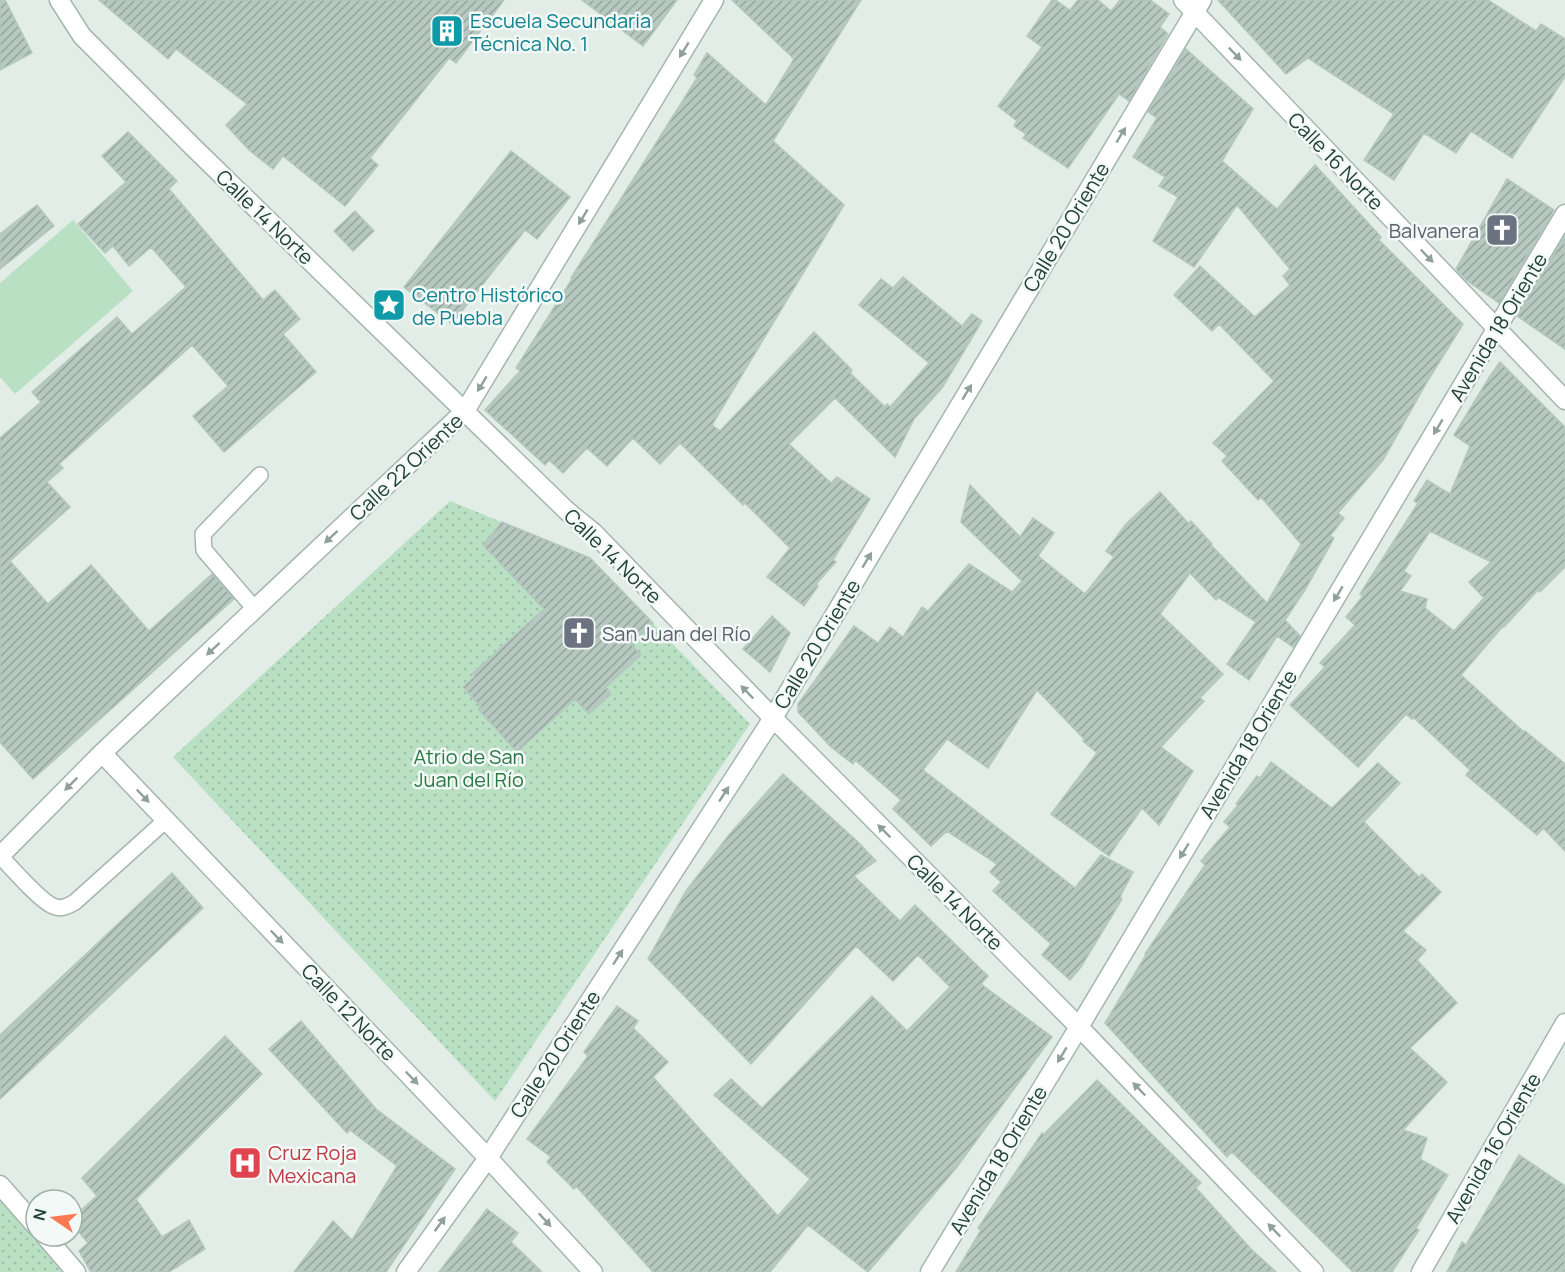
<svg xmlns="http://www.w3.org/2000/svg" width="1565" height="1272" font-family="Manrope,sans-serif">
<defs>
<pattern id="green-dots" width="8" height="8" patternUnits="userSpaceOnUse" patternTransform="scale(1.5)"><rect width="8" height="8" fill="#b9e0c3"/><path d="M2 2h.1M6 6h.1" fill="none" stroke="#9fc1a8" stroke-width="1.8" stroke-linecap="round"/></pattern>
<pattern id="building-hatch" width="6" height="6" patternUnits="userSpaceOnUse" patternTransform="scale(1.5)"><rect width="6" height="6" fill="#b7c8c1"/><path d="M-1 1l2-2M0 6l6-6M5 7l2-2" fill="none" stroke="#94a49e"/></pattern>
</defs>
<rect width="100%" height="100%" fill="#e2ede8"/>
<path fill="url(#green-dots)" d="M 450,501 L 590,558 L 750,724 L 495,1101 L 173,757 Z
M 0,1196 L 6,1201 L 62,1272 L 0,1272 Z"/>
<path fill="#b9e0c3" d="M 73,220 L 133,291 L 15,394 L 0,377 L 0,283 Z"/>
<path fill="url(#building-hatch)" stroke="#b4c7bf" stroke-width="1.5" fill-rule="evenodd" d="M 0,0 L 5,0 L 32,53 L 0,70 Z
M 99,0 L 504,0 L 456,63 L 449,58 L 370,158 L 378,165 L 345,206 L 283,156 L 273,169 L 249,150 L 226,125 L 247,104 L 176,49 L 168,59 Z
M 582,0 L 677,0 L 643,46 Z
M 732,0 L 861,0 L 773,141 L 844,205 L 712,425 L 720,431 L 814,332 L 852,370 L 850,373 L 885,407 L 887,404 L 890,407 L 929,363 L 859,305 L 881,279 L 893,288 L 903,277 L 962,326 L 972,314 L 982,321 L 942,388 L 914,419 L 895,457 L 835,398 L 789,444 L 831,483 L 837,477 L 870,499 L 833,560 L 836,562 L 816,584 L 818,586 L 804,606 L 767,577 L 790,548 L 745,503 L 743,505 L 680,443 L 660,464 L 633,438 L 607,466 L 587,448 L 563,473 L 549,460 L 545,465 L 485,410 L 520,371 L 516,368 L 572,279 L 571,278 L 697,78 L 694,75 L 707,53 L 766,105 L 794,59 Z
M 1052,0 L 1055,0 L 1070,10 L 1078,0 L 1098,0 L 1111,11 L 1120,0 L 1150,0 L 1169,14 L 1160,27 L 1168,34 L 1129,101 L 1119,94 L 1068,168 L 1023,138 L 1026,134 L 1014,126 L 1017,121 L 998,106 L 1042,47 L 1027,36 Z
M 1218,0 L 1488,0 L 1536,31 L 1541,24 L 1565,39 L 1565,77 L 1512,158 L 1471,131 L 1456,153 L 1424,133 L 1394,180 L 1364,160 L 1394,114 L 1308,58 L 1286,74 Z
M 1186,49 L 1253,109 L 1222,161 L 1277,209 L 1315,165 L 1381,237 L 1379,240 L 1463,324 L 1427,382 L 1383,460 L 1338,513 L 1344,518 L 1330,536 L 1334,538 L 1305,590 L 1285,620 L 1300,636 L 1293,647 L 1277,636 L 1249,680 L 1227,664 L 1256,622 L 1218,597 L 1216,600 L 1190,573 L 1160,614 L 1223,674 L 1200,698 L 1204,701 L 1161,747 L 1193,771 L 1159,825 L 1142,808 L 1109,856 L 1051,814 L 1097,753 L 1083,741 L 1084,739 L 1037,690 L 988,768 L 947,739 L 923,770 L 1075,888 L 1101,855 L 1133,872 L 1120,897 L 1122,899 L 1081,967 L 1070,980 L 1042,955 L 1051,944 L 993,891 L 1001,882 L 990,872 L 997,864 L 947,831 L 931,846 L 893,809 L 901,800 L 855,760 L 853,764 L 831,747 L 798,712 L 798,704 L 854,626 L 878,643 L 890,627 L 903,637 L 922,607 L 928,611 L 969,564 L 1012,592 L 1022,581 L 961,522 L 970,485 L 1020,537 L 1033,518 L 1054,533 L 1038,556 L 1085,594 L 1114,557 L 1106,551 L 1126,524 L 1160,492 L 1188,523 L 1191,521 L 1212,544 L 1211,545 L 1267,603 L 1301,544 L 1261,497 L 1258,500 L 1222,461 L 1227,456 L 1213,443 L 1274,381 L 1219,324 L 1212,331 L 1174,295 L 1200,266 L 1255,317 L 1290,285 L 1283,276 L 1290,269 L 1237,205 L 1194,267 L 1153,241 L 1178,197 L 1159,186 L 1165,177 L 1133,157 L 1157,118 L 1148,112 Z
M 128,132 L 177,181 L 169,189 L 263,300 L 275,290 L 300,319 L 283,334 L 316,372 L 224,452 L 193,416 L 228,386 L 192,345 L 59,464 L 63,468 L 47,482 L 70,507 L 10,561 L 48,604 L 91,565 L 149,631 L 212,574 L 234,599 L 33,779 L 0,742 L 0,438 L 41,402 L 32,392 L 117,317 L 132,334 L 186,287 L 151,247 L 129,266 L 113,246 L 105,253 L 78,224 L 126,182 L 102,156 Z
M 511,151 L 570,197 L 537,239 L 525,230 L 452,324 L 404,287 Z
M 1507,179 L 1554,210 L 1499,303 L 1466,280 L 1456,269 Z
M 37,205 L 54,226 L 0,269 L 0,234 Z
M 355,211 L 374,231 L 353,251 L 334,231 Z
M 1565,236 L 1565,349 L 1517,316 Z
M 1500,362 L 1565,427 L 1565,567 L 1540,592 L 1538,590 L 1504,627 L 1503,626 L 1461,675 L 1524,732 L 1525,731 L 1565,764 L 1565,851 L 1543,828 L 1537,835 L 1466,775 L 1470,770 L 1414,718 L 1412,719 L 1406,714 L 1358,767 L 1290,705 L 1325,667 L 1320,663 L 1355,625 L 1346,617 L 1363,596 L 1360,594 L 1418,503 L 1414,501 L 1427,480 L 1450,494 L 1470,446 L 1454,435 L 1490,376 ZM 1430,531 L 1491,562 L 1469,582 L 1484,598 L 1454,631 L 1425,608 L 1427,599 L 1400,591 L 1411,576 L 1404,571 Z
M 502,522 L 590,558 L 653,623 L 631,644 L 641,655 L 606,687 L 611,694 L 589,714 L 575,699 L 517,752 L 478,709 L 481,707 L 463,687 L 475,676 L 473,673 L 544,609 L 483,545 Z
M 772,616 L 790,633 L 770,672 L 743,649 Z
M 1271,762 L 1332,808 L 1378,763 L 1400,783 L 1364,822 L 1419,877 L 1422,874 L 1441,892 L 1403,931 L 1426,950 L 1417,960 L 1457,1003 L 1410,1048 L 1447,1082 L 1403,1130 L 1427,1138 L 1420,1159 L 1448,1175 L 1416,1228 L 1419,1230 L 1392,1272 L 1353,1272 L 1232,1152 L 1227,1157 L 1105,1023 L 1146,955 L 1145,954 L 1205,865 L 1201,861 L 1230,827 L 1224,822 L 1238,805 L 1236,804 L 1257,776 L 1260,778 Z
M 783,774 L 857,841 L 876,861 L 854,876 L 900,921 L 915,905 L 988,976 L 981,984 L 1052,1037 L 957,1167 L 868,1272 L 808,1225 L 770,1272 L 653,1272 L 576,1186 L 574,1189 L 547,1162 L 551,1157 L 527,1139 L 588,1056 L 584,1052 L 617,1006 L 638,1021 L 633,1028 L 668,1062 L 653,1077 L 778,1216 L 810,1179 L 714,1095 L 731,1079 L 762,1108 L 872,996 L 907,1031 L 950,987 L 918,955 L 893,981 L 856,946 L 751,1064 L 648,959 L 686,891 L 728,836 Z
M 172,873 L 203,908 L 0,1099 L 0,1035 Z
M 301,1021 L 376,1109 L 455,1169 L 386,1272 L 294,1272 L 333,1221 L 352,1240 L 397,1166 L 350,1130 L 347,1133 L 269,1049 Z
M 225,1036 L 262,1074 L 136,1199 L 162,1237 L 189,1220 L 205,1249 L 169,1272 L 91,1272 L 79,1251 L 88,1243 L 72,1224 L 72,1218 L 97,1196 L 82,1178 Z
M 1097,1080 L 1201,1183 L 1196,1188 L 1251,1249 L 1276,1272 L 956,1272 L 981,1230 L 978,1228 L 1042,1133 L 1044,1134 Z
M 1519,1155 L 1565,1186 L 1565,1272 L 1447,1272 L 1462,1242 L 1466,1245 Z
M 487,1209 L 518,1233 L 511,1242 L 542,1272 L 439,1272 Z"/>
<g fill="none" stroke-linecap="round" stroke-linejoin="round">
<g stroke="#a4b6af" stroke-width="18">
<path id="service" d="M 255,609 L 204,550 L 203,534 L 260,475
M 0,856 C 11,867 40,901 53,906 C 61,910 68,906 75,902 L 166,820"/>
</g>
<g stroke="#a4b6af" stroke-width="21">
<path id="minor" d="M 59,0 L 82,36 L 193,147 L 567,511 L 594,533 L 773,718 L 1079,1027 L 1314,1272
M 1183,0 L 1565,400
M 102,753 L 488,1158 L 593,1272
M 0,856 L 102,753 L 465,411 L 714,0
M 0,1185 L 36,1226
M 45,1236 L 76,1272
M 930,1272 L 1079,1027 L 1565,214
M 1421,1272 L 1565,1023"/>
</g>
<g stroke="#a4b6af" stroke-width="21">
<path id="tertiary" d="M 406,1272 L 488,1158 L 773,718 L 1202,0"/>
</g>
<use href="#service" stroke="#fff" stroke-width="15"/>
<use href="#minor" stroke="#fff" stroke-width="18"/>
<use href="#tertiary" stroke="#fff" stroke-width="18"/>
</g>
<defs><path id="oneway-solid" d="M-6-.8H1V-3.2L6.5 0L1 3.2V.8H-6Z" transform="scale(1.5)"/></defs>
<g fill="#90a09b">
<use href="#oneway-solid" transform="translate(684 50) rotate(121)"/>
<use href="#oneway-solid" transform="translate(1235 54) rotate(46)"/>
<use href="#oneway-solid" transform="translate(1121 135) rotate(-59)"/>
<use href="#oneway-solid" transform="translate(583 217) rotate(121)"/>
<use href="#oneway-solid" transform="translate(1427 256) rotate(46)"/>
<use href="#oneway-solid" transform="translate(482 384) rotate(121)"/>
<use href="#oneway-solid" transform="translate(967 392) rotate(-59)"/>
<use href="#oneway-solid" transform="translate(1438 427) rotate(121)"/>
<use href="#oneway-solid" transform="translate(331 537) rotate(137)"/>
<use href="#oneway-solid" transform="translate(867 560) rotate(-59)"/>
<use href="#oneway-solid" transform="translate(1338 594) rotate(121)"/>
<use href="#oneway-solid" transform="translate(213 649) rotate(137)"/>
<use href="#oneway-solid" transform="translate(747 692) rotate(-134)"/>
<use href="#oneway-solid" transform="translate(71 784) rotate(135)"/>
<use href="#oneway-solid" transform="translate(724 794) rotate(-57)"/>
<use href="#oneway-solid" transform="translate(143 796) rotate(46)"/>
<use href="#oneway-solid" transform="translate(884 831) rotate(-135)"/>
<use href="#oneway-solid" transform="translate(1184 851) rotate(121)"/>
<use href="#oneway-solid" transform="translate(277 937) rotate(46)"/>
<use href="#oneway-solid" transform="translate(618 957) rotate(-57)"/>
<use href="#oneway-solid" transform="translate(1062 1055) rotate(121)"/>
<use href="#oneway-solid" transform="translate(412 1078) rotate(46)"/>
<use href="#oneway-solid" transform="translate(1139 1089) rotate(-134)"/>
<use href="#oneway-solid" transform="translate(545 1220) rotate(47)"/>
<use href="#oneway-solid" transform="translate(440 1224) rotate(-54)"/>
<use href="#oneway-solid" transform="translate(1274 1230) rotate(-134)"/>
</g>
<defs>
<g id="building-square" transform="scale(1.725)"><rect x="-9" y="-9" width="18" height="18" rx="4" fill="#0f9aa8" stroke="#f3f9f6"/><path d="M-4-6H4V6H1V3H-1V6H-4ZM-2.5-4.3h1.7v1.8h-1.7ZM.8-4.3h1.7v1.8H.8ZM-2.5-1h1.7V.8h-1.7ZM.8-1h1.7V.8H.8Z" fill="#fff"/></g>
<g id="church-square" transform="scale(1.725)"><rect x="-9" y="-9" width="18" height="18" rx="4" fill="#6b7280" stroke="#f3f9f6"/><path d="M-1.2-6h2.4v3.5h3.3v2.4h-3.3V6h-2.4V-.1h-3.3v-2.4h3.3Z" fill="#fff"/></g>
<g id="sight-square" transform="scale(1.725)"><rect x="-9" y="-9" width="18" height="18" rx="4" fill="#0f9aa8" stroke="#f3f9f6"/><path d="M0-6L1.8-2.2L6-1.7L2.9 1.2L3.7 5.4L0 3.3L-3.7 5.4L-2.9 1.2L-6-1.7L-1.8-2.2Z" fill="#fff"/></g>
<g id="hospital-square" transform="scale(1.725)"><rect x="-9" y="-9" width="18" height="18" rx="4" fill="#e0444e" stroke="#f3f9f6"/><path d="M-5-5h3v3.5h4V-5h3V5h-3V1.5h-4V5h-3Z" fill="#fff"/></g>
</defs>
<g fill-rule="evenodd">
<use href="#building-square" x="447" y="31"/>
<use href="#church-square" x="1502" y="230"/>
<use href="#sight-square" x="389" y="305"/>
<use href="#church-square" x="579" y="633"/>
<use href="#hospital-square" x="245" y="1163"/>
</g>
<g text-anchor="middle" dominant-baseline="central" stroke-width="5" stroke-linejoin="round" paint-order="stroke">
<g font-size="20" fill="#0d838f" stroke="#f3f9f6" text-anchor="start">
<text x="470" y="20">Escuela Secundaria<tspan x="470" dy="23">Técnica No. 1</tspan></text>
<text x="412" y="294">Centro Histórico<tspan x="412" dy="23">de Puebla</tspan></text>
</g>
<g font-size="20" fill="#214037" stroke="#f3f9f6">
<text transform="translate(1336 161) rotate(46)">Calle 16 Norte</text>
<text transform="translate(265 217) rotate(44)">Calle 14 Norte</text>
<text transform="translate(1066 227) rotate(-59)">Calle 20 Oriente</text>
<text transform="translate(1498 327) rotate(-59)">Avenida 18 Oriente</text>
<text transform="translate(406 467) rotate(-43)">Calle 22 Oriente</text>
<text transform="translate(613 556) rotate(44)">Calle 14 Norte</text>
<text transform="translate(817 644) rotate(-59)">Calle 20 Oriente</text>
<text transform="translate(1248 744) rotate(-59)">Avenida 18 Oriente</text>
<text transform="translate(955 902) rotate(45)">Calle 14 Norte</text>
<text transform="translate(349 1012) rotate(46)">Calle 12 Norte</text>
<text transform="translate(555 1054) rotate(-57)">Calle 20 Oriente</text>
<text transform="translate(1493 1148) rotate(-60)">Avenida 16 Oriente</text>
<text transform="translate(998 1160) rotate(-59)">Avenida 18 Oriente</text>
</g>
<g font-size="20" fill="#5b616d" stroke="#f3f9f6" text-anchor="end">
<text x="1479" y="230">Balvanera</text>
<text x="602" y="633" text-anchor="start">San Juan del Río</text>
</g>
<g font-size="20" fill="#287946" stroke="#f3f9f6">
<text x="469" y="756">Atrio de San<tspan x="469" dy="23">Juan del Río</tspan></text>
</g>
<g font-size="20" fill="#be3a42" stroke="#f3f9f6" text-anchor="start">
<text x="268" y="1152">Cruz Roja<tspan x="268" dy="23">Mexicana</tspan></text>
</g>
</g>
<g transform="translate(54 1218) rotate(284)"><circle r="28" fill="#f3f9f6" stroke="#9fafaa" stroke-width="1.5"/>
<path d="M0-4.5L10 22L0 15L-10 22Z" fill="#fb7952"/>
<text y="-9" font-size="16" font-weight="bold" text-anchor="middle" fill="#214037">N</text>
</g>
</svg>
